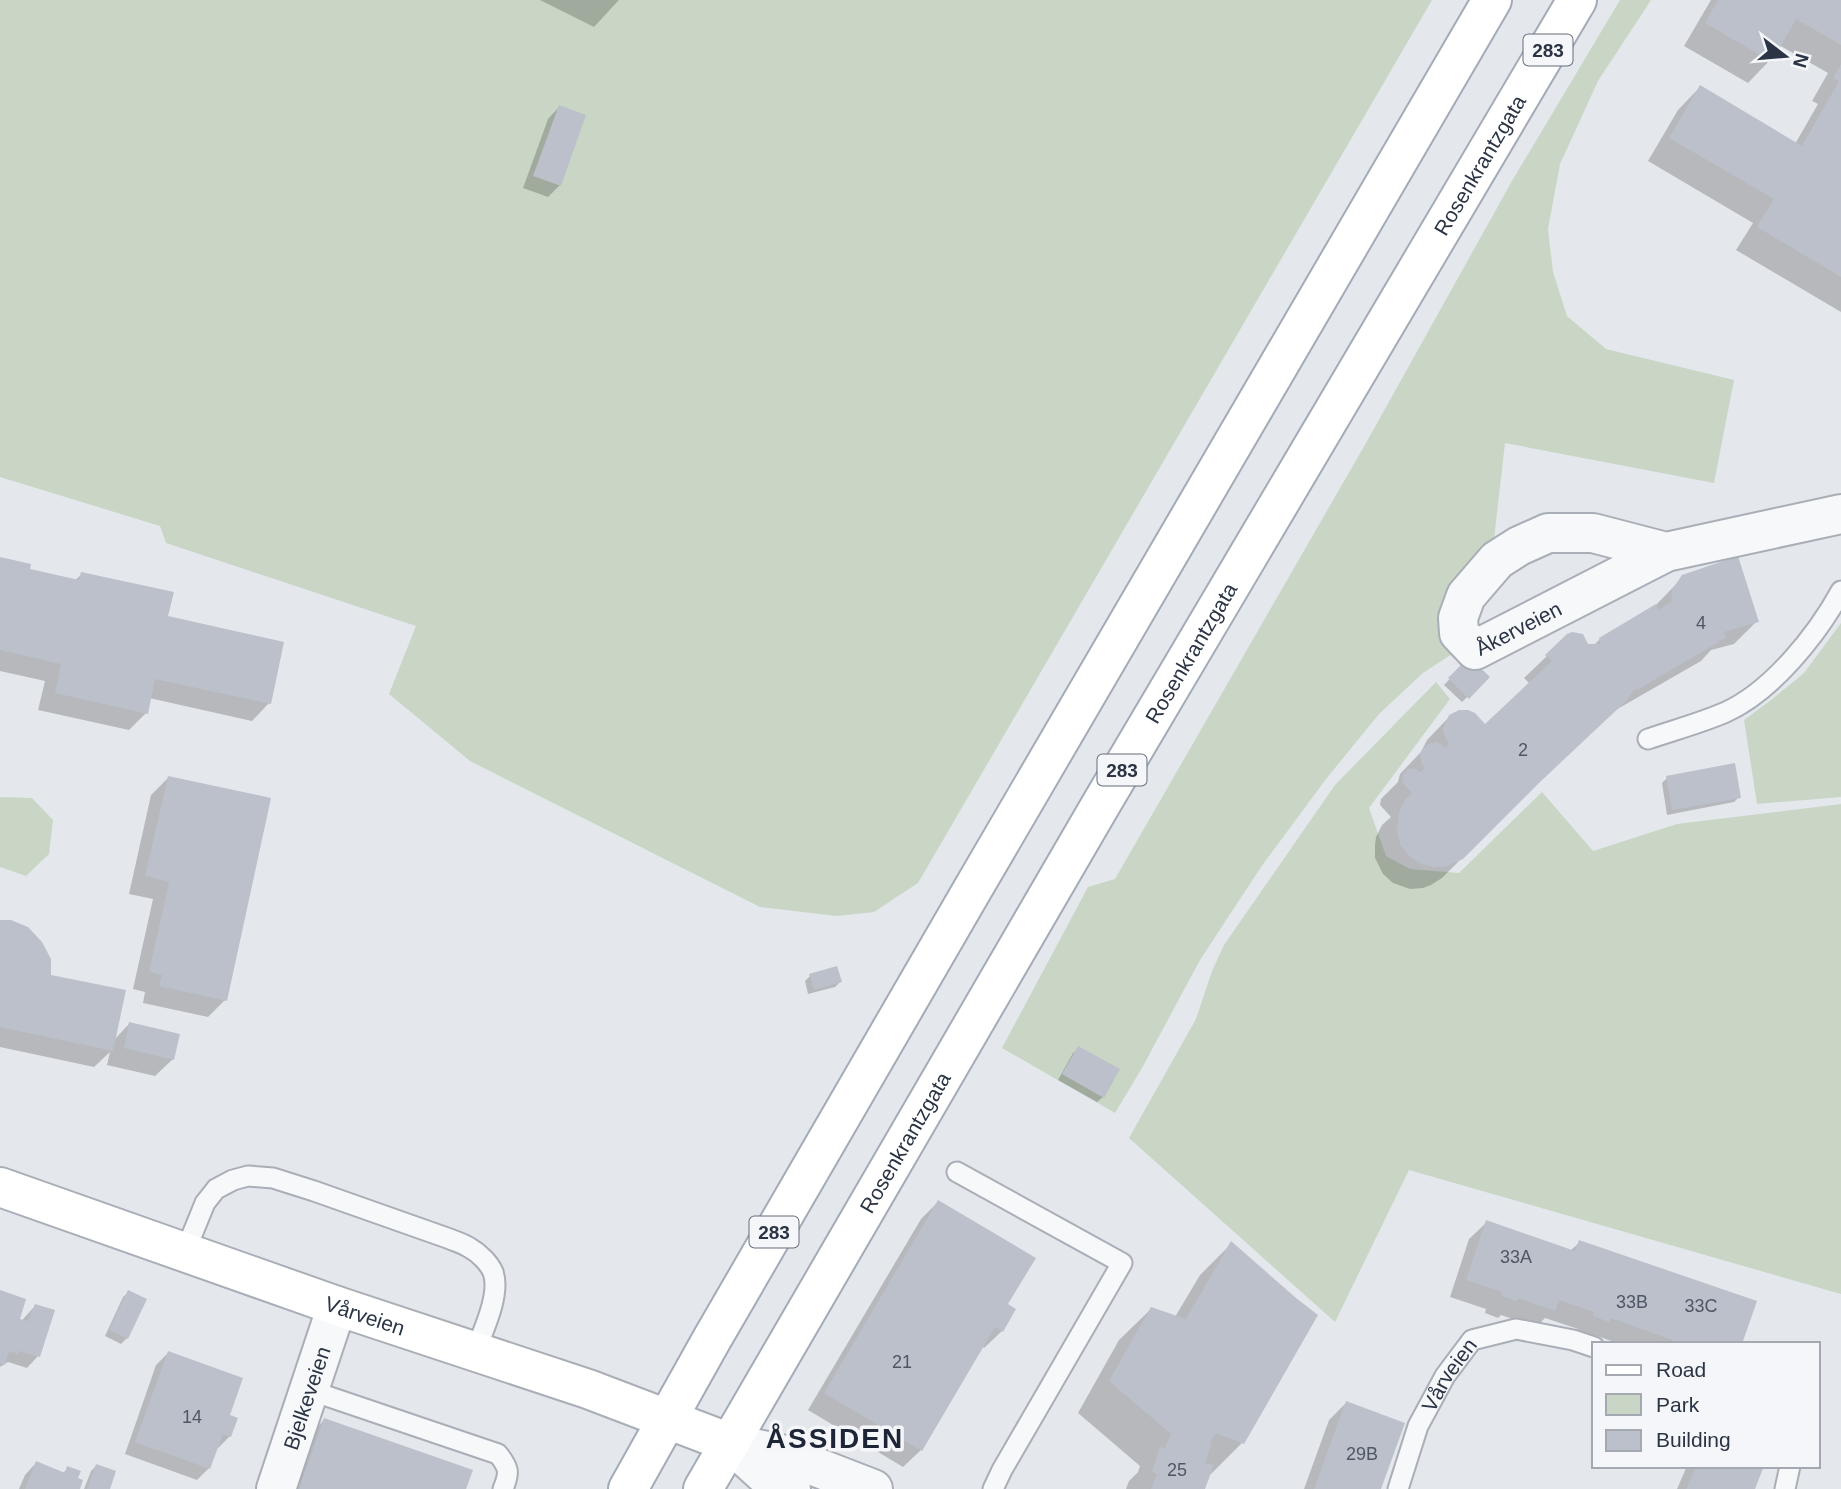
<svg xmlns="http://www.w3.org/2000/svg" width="1841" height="1489" font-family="Arial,sans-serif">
<rect width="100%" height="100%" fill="#e4e7ec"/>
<path fill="#c9d6c5" d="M 0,0 L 1432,0 L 918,883 L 874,912 L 837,916 L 760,907 L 470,761 L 389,694 L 416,626 L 166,543 L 160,526 L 0,477 Z
M 1620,0 L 1651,0 L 1598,81 L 1560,164 L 1548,229 L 1553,272 L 1567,316 L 1606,349 L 1734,380 L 1714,483 L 1505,443 L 1493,548 L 1458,650 L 1423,673 L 1379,714 L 1326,779 L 1261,867 L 1200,960 L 1142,1068 L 1115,1113 L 1002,1048 L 1088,887 L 1115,879 L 1366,443 L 1512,181 Z
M 1841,623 L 1841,797 L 1757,804 L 1744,720 L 1771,700 L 1804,673 Z
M 1436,682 L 1450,699 L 1369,808 L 1386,856 L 1410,869 L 1459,873 L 1542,792 L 1593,851 L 1677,824 L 1841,804 L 1841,1294 L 1409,1170 L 1335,1322 L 1129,1138 L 1196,1019 L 1212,971 L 1224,945 L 1335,785 Z
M 0,797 L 32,798 L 53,820 L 49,854 L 26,876 L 0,867 Z"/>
<path fill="#0003" d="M 540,0 L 619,0 L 594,27 Z
M 1711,0 L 1841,0 L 1841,312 L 1736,250 L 1753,223 L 1648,161 L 1678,110 L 1700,87 L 1795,144 L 1818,104 L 1812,101 L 1828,73 L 1779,45 L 1770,60 L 1748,83 L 1684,46 Z
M 559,107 L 560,185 L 548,197 L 523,188 L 548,119 Z
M 0,559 L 28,571 L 74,581 L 82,574 L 269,703 L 252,721 L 149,698 L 146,713 L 129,730 L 38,710 L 45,681 L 0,671 Z
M 1683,577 L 1757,621 L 1734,644 L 1711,650 L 1701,661 L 1614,711 L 1519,801 L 1442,878 L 1431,885 L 1423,888 L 1410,889 L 1393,883 L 1383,874 L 1375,858 L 1375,845 L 1376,837 L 1382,825 L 1391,817 L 1380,805 L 1381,799 L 1398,782 L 1400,774 L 1421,752 L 1427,740 L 1450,716 L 1485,726 L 1530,684 L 1524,678 L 1547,656 L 1587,646 L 1593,646 L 1600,639 L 1654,607 Z
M 1469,659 L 1488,677 L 1462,702 L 1444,685 Z
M 168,778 L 225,1000 L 208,1017 L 143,1003 L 145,992 L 133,989 L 153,899 L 129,894 L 151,795 Z
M 1667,778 L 1739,797 L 1734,802 L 1667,815 L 1662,783 Z
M 0,921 L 49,976 L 114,1040 L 129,1024 L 173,1059 L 155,1076 L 107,1065 L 110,1052 L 94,1067 L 0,1047 Z
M 810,976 L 840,982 L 835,987 L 808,994 L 805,981 Z
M 1079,1048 L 1103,1097 L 1097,1102 L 1058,1080 L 1073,1053 Z
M 938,1202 L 1006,1305 L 1002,1331 L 984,1348 L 982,1346 L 921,1450 L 903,1467 L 808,1410 L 921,1219 Z
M 1487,1222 L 1570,1251 L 1580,1242 L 1740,1344 L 1620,1344 L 1594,1335 L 1591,1338 L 1577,1333 L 1578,1329 L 1545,1318 L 1536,1327 L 1501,1315 L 1498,1318 L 1485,1313 L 1486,1309 L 1450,1297 L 1469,1239 Z
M 1231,1244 L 1242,1443 L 1211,1474 L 1209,1474 L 1204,1489 L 1126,1489 L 1129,1481 L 1138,1472 L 1140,1466 L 1078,1413 L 1119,1340 L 1151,1309 L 1175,1317 L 1200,1275 Z
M 0,1292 L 18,1320 L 22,1321 L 24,1318 L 35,1306 L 38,1356 L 27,1368 L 8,1362 L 0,1367 Z
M 129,1292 L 127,1338 L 121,1344 L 105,1336 L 123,1297 Z
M 168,1353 L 228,1416 L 230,1436 L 218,1448 L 217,1447 L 209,1468 L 197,1480 L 125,1454 L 156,1365 Z
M 1346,1403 L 1379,1489 L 1304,1489 L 1329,1420 Z
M 324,1420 L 465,1489 L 289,1489 L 307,1438 Z
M 36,1463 L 62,1474 L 68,1468 L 76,1479 L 78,1489 L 19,1489 L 25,1475 Z
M 96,1466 L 108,1489 L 84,1489 L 91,1471 Z
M 1687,1466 L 1762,1466 L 1753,1489 L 1677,1489 Z"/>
<path fill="#bbc0ca" d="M 1718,0 L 1841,0 L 1841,45 L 1796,19 L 1772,62 L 1705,23 Z
M 1841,64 L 1841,277 L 1757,227 L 1774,199 L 1669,138 L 1700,85 L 1802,146 L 1839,81 L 1833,78 Z
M 559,105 L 586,115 L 561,186 L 533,176 Z
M 1738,556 L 1759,622 L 1724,632 L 1726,638 L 1718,641 L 1719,642 L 1637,690 L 1636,688 L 1625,702 L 1540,782 L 1463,859 L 1447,866 L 1433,867 L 1420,863 L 1408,855 L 1400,844 L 1397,830 L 1399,812 L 1405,800 L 1412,793 L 1402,782 L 1403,775 L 1408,769 L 1414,768 L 1421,772 L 1425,768 L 1422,764 L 1420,756 L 1422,750 L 1428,744 L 1437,742 L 1446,748 L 1449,744 L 1443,733 L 1443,728 L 1449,715 L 1459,710 L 1468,710 L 1475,713 L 1485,724 L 1552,661 L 1545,655 L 1567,634 L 1572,632 L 1583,634 L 1588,644 L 1600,644 L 1599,638 L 1656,604 L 1658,610 L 1671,602 L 1672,590 L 1682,575 Z
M 0,557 L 31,564 L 30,569 L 79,580 L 81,572 L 174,592 L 168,616 L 284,642 L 271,704 L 155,679 L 148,714 L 55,693 L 61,664 L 0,650 Z
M 1469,657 L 1490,677 L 1469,699 L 1448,678 Z
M 1735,763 L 1741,798 L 1672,810 L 1666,776 Z
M 168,776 L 271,798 L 227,1001 L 159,986 L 162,975 L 149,972 L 169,882 L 145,876 Z
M 0,920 L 11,920 L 28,927 L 42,942 L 51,959 L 51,975 L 126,990 L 113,1051 L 0,1027 Z
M 837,966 L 842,982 L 814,990 L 809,974 Z
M 129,1022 L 180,1034 L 174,1060 L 124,1048 Z
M 1078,1046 L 1120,1069 L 1104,1098 L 1062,1074 Z
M 938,1200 L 1036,1258 L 1008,1304 L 1016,1309 L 1003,1332 L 995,1327 L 922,1451 L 824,1393 Z
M 1486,1220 L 1575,1251 L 1579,1240 L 1757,1301 L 1742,1344 L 1683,1344 L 1611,1318 L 1609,1322 L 1593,1316 L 1594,1312 L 1559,1300 L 1555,1311 L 1518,1298 L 1517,1301 L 1501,1296 L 1502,1292 L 1466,1280 Z
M 1231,1241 L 1296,1298 L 1318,1315 L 1244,1444 L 1216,1433 L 1210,1443 L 1212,1443 L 1205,1463 L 1214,1465 L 1205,1489 L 1151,1489 L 1157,1474 L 1152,1472 L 1160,1447 L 1165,1448 L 1171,1434 L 1109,1381 L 1151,1307 L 1186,1319 Z
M 0,1290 L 26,1299 L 20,1319 L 28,1321 L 35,1304 L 55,1310 L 40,1357 L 19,1351 L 18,1354 L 9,1351 L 5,1365 L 0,1363 Z
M 128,1290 L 147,1299 L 128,1339 L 109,1330 Z
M 168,1351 L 243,1378 L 230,1415 L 238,1418 L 231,1437 L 223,1434 L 210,1469 L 135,1442 Z
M 1346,1401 L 1405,1423 L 1381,1489 L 1314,1489 Z
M 324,1418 L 473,1470 L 466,1489 L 299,1489 Z
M 36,1461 L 65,1473 L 67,1466 L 81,1471 L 78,1478 L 83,1480 L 80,1489 L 25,1489 Z
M 96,1464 L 116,1471 L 110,1489 L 87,1489 Z
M 1696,1466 L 1764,1466 L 1755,1489 L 1686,1489 Z"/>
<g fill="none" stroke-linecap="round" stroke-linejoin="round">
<g stroke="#a9aeb7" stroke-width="23">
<g id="service">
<path d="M 1648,739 C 1674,730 1701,723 1726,712 C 1772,691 1817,635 1841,591"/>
<path d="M 957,1172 L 1122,1263 L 1002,1470 L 993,1489"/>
<path d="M 185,1252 L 205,1203 L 216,1189 L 233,1180 L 248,1176 L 273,1178 L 314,1191 L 450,1239 C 457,1242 464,1244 470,1248 C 479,1253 489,1263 493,1272 C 501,1294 483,1331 475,1352"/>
<path d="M 309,1390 L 498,1454 C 509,1468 510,1472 503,1489"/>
<path id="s1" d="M 1398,1489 L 1418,1426 L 1445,1376 L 1472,1340 L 1516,1329 L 1573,1340 L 1594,1347"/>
<path d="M 1785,1489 L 1790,1466"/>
</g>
</g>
<g stroke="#a9aeb7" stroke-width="42">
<g id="minor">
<path id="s2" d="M 1666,552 L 1593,533 L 1548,533 L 1519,546 L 1497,560 L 1466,596 L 1458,618 L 1459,633 L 1475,650 L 1666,552 L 1841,514"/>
<path d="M 730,1443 L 785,1455 L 873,1489"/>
<path d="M 731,1444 L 774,1483 L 791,1489"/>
<path id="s3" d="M 276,1489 L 337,1306"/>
</g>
</g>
<g stroke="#a9aeb7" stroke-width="42">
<g id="secondary">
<path id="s4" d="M 0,1187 L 337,1306 L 588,1389 L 730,1443"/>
</g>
</g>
<g stroke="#a3abb8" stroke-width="42">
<g id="primary">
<path d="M 628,1489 L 712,1339 L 971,892 L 1492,0"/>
<path id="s5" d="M 703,1489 L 1100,806 L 1577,0"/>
</g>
</g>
<use href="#service" stroke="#f7f8fa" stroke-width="19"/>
<use href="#minor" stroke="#f7f8fa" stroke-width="38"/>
<use href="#secondary" stroke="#fff" stroke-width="38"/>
<use href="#primary" stroke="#fff" stroke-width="38"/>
</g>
<g text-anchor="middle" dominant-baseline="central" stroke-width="7" stroke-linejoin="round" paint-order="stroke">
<g font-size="18" fill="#4f5766">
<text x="1701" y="623">4</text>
<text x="1523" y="750">2</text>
<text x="1516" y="1257">33A</text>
<text x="1632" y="1302">33B</text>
<text x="1701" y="1306">33C</text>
<text x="902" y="1362">21</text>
<text x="192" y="1417">14</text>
<text x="1362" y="1454">29B</text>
<text x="1177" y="1470">25</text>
</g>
<g fill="#f4f6f9" stroke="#676e7b" stroke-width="2">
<rect x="1523.5" y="34.5" width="49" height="31" rx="5"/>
<rect x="1097.5" y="754.5" width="49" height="31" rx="5"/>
<rect x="749.5" y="1216.5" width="49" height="31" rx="5"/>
</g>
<g font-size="19" font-weight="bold" fill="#2b3445">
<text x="1548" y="50">283</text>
<text x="1122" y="770">283</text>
<text x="774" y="1232">283</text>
</g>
<g font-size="21" fill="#2b3445" stroke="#f4f6f9">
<text stroke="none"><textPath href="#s5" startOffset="1535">Rosenkrantzgata</textPath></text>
<text stroke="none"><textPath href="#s2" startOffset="336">Åkerveien</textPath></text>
<text stroke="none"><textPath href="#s5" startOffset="968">Rosenkrantzgata</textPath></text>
<text stroke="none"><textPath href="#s5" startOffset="401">Rosenkrantzgata</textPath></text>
<text stroke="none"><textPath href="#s4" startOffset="387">Vårveien</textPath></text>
<text stroke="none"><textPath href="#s1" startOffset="126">Vårveien</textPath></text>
<text stroke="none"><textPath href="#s3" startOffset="96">Bjelkeveien</textPath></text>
</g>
<g font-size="28" font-weight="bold" letter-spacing="2" fill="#1d2536" stroke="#f4f6f9">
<text x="835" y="1438">ÅSSIDEN</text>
</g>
</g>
<rect x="1592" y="1342" width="228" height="126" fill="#f4f6f9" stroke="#a4a8b1" stroke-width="2"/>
<rect x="1606" y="1365" width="35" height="10" fill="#ffffff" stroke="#a4a8b1" stroke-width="2"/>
<text x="1656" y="1377" font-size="21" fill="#2b3445">Road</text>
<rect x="1606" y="1394" width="35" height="21" fill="#c9d6c5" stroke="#a4a8b1" stroke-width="2"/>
<text x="1656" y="1412" font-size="21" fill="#2b3445">Park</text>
<rect x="1606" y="1430" width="35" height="21" fill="#bbc0ca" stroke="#a4a8b1" stroke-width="2"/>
<text x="1656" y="1447" font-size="21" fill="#2b3445">Building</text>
<g transform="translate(1785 56) rotate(106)" stroke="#f4f6f9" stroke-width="5" paint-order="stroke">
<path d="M0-5L12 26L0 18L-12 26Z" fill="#2b3445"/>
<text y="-10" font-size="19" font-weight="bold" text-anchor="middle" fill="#2b3445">N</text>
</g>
</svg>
